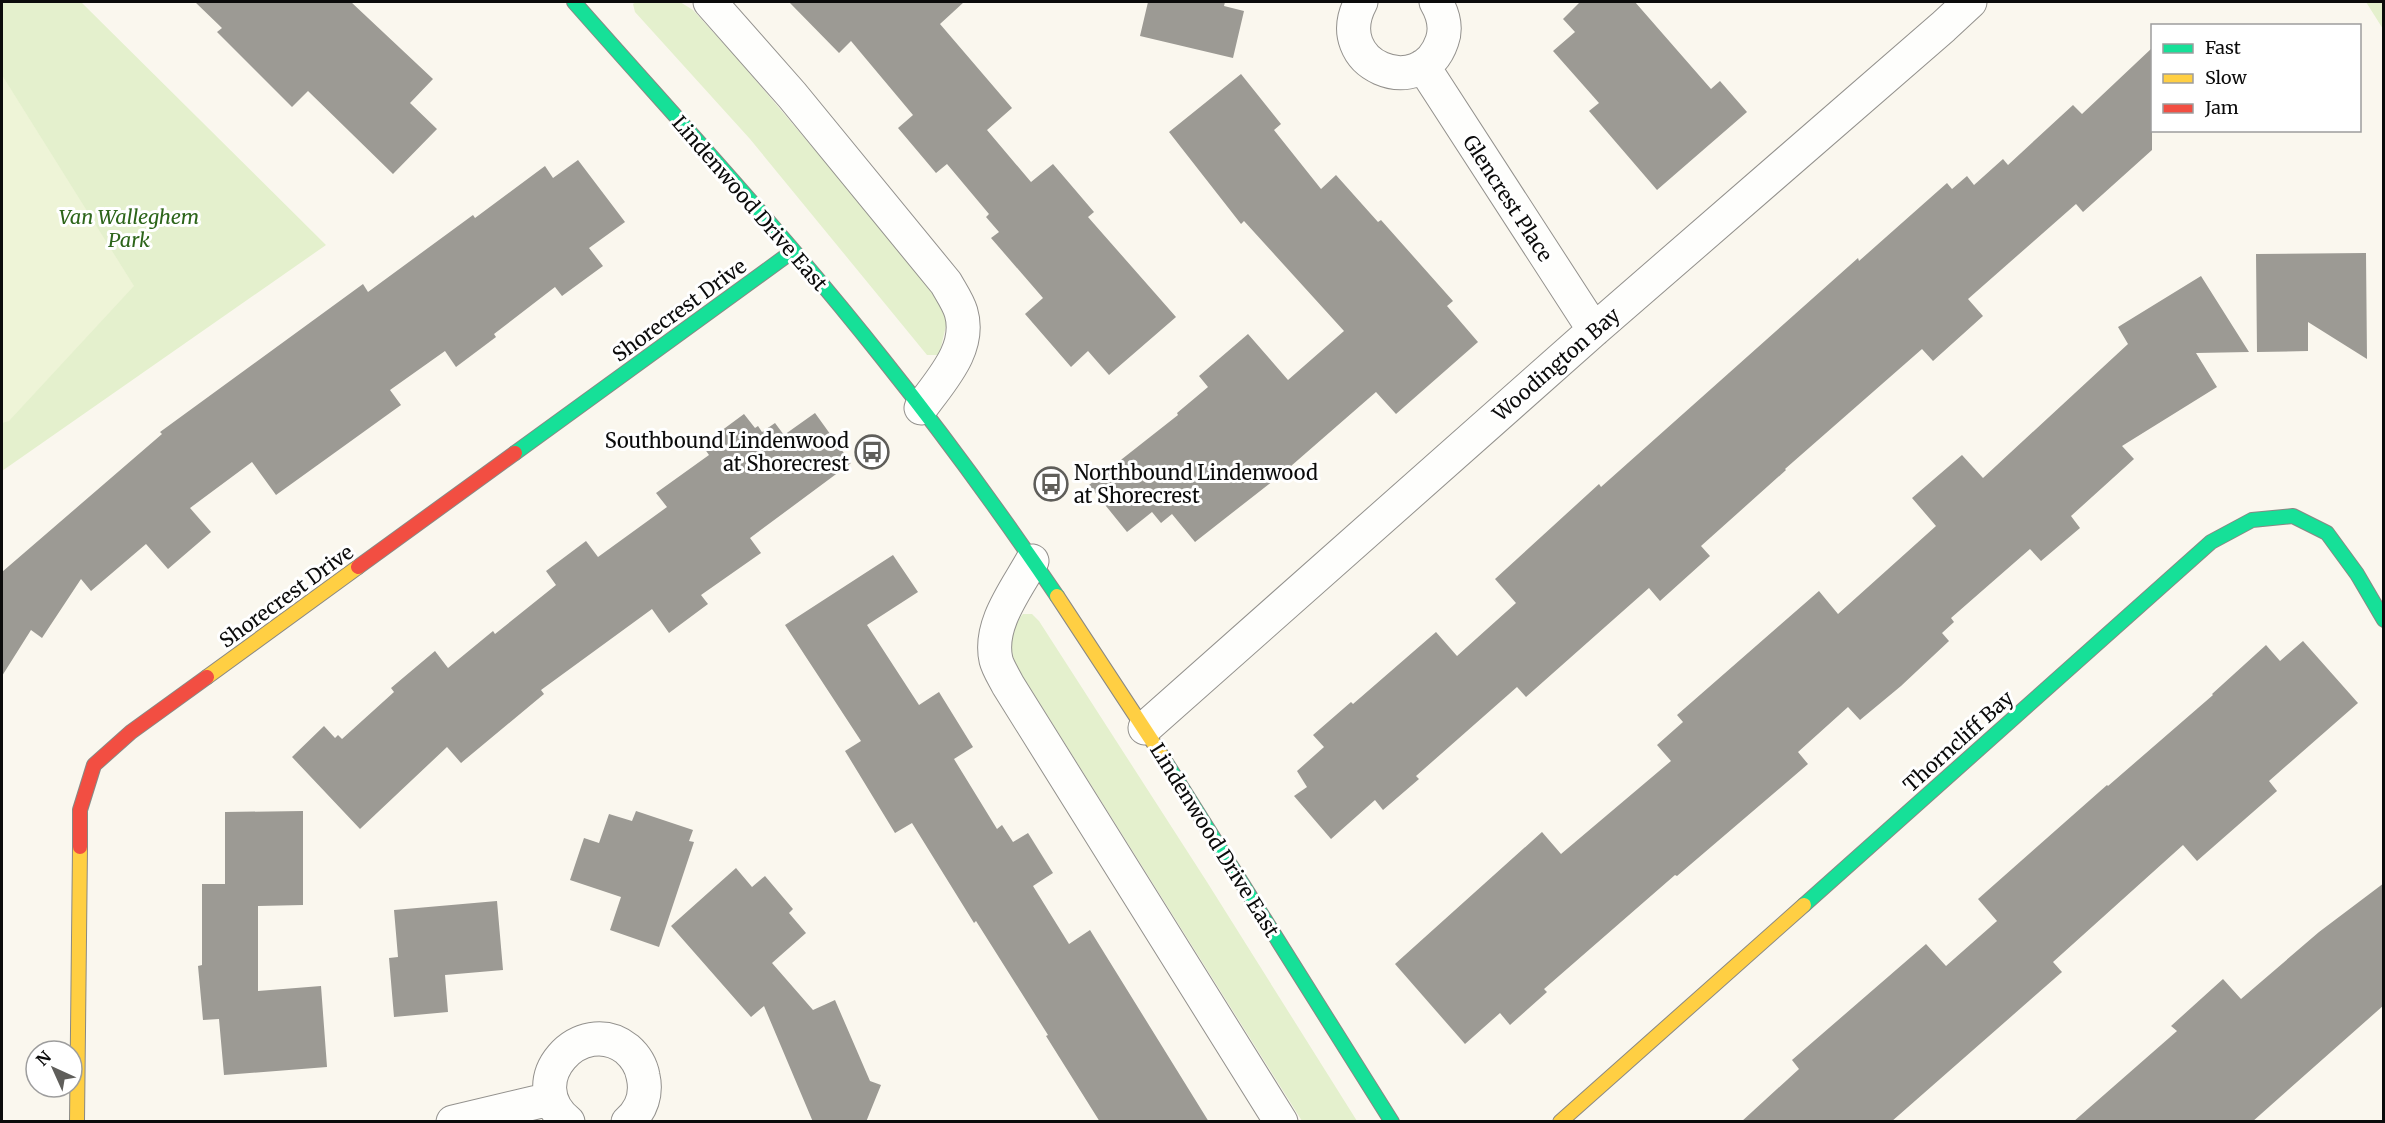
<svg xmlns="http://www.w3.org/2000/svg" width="2385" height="1123" font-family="Merriweather,serif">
<rect width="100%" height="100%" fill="#faf7ee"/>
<path fill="#e4f0cd" d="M 2,2 L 81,2 L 326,245 L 2,471 Z
M 636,2 L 680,2 L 693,10 L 735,56 L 837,176 L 937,299 L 947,322 L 939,355 L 927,355 L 750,139 L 635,12 L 633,4 Z
M 2366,2 L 2383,2 L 2383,29 Z
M 1023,614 L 1032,614 L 1039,621 L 1207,882 L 1357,1121 L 1302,1121 L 1029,686 C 1024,678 1017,669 1014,660 C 1009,646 1013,624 1023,614 Z"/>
<path fill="#eef4d7" d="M 2,75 L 134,286 L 9,421 L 2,423 Z"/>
<path fill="#9c9a94" d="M 195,2 L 351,2 L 433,79 L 410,103 L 437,129 L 393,174 L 308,91 L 292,107 L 217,32 L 222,28 Z
M 789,2 L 964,2 L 940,24 L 1012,108 L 987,130 L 1031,182 L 1053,164 L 1094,212 L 1088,217 L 1176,317 L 1109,375 L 1088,351 L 1071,367 L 1025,314 L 1043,298 L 991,238 L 999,232 L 986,217 L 989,214 L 947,164 L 936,173 L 898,128 L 913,115 L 851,41 L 839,53 Z
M 1148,2 L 1225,2 L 1224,6 L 1244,11 L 1233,58 L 1140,36 Z
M 1580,2 L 1635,2 L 1711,89 L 1720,81 L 1747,112 L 1657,190 L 1589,111 L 1599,103 L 1553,51 L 1575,32 L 1563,19 Z
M 2152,48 L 2152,150 L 2083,212 L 2076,204 L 1968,299 L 1983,316 L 1933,361 L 1922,349 L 1785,469 L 1786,470 L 1701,546 L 1710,556 L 1660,601 L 1649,588 L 1526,697 L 1517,687 L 1416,776 L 1419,779 L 1383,810 L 1375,800 L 1331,839 L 1294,796 L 1307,787 L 1297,771 L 1324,747 L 1313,735 L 1351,702 L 1353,704 L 1436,632 L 1457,656 L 1516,603 L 1495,579 L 1599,484 L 1601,487 L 1858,258 L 1859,261 L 1947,183 L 1952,189 L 1967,176 L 1974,185 L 2003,159 L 2008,165 L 2073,105 L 2082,114 Z
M 1241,74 L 1281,124 L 1274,130 L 1321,189 L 1336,175 L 1378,222 L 1381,220 L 1453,301 L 1447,306 L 1478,342 L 1396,414 L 1376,392 L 1283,473 L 1195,542 L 1172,514 L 1161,523 L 1152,512 L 1127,532 L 1089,485 L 1178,415 L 1177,413 L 1208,387 L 1199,376 L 1248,334 L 1288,380 L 1344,331 L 1244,221 L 1241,224 L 1169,132 Z
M 578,160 L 625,222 L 589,248 L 603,266 L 562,296 L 555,287 L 494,334 L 496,337 L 456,367 L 445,351 L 390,390 L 401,405 L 276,495 L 252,462 L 190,508 L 211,532 L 168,569 L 146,544 L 91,591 L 81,579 L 42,638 L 31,630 L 2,676 L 2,572 L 162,434 L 160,432 L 363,284 L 368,292 L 473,215 L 475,218 L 545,166 L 553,178 Z
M 2366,253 L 2367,359 L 2308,322 L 2308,351 L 2257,352 L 2256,254 Z
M 2201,276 L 2249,352 L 2196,353 L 2217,387 L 2122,446 L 2134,459 L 2071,516 L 2080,528 L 2041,561 L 2030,549 L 1951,618 L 1954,622 L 1942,633 L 1949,641 L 1901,686 L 1860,720 L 1848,707 L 1798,752 L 1808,764 L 1677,876 L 1675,875 L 1544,989 L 1547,992 L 1510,1025 L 1500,1013 L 1465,1044 L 1395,964 L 1542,832 L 1561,854 L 1671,761 L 1657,745 L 1683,722 L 1677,715 L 1819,591 L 1838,614 L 1936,526 L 1912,498 L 1962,455 L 1983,478 L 2128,344 L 2118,327 Z
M 815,413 L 851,463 L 750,538 L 761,553 L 701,595 L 708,604 L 669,633 L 652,609 L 541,690 L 544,694 L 461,763 L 447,747 L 360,829 L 292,757 L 324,726 L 335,738 L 338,735 L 342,739 L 394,692 L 391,688 L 435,651 L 448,668 L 493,631 L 495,634 L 556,585 L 546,571 L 586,541 L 598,557 L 667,507 L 656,493 L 709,455 L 702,445 L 744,414 L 755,428 L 758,426 L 762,432 L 775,423 L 784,435 Z
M 893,555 L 918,592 L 867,625 L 919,705 L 939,692 L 973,747 L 954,759 L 997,829 L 1002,825 L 1013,842 L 1028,833 L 1053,873 L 1033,886 L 1069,944 L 1090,930 L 1209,1122 L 1100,1122 L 1046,1036 L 1048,1035 L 976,921 L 974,923 L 912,823 L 895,833 L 845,751 L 861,741 L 785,625 Z
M 2303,641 L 2358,703 L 2269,781 L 2277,791 L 2197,861 L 2183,845 L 2053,962 L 2062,972 L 1891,1122 L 1741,1122 L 1799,1069 L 1792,1060 L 1926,944 L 1946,966 L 1997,921 L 1978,899 L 2107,785 L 2108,786 L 2213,695 L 2212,694 L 2266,645 L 2280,661 Z
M 303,811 L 303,905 L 258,906 L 258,991 L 321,986 L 327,1067 L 224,1075 L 219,1019 L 203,1020 L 198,966 L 202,965 L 202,884 L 225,884 L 225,812 Z
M 636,811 L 693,830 L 689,841 L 694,842 L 659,947 L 610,930 L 621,897 L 570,880 L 584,838 L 599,843 L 609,814 L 632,821 Z
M 736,868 L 752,887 L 765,876 L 793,909 L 789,913 L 806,933 L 772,963 L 813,1010 L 835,1000 L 870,1081 L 881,1085 L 866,1122 L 813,1122 L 764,1006 L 751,1017 L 671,926 Z
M 2384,883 L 2384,1005 L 2252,1122 L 2073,1122 L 2177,1031 L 2171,1026 L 2223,979 L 2241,999 L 2319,932 Z
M 497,901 L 503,970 L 445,975 L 448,1012 L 394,1017 L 389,958 L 398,957 L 394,910 Z"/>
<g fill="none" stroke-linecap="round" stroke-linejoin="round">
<g stroke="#93918d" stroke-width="35">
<path id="street" d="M 710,2 L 792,95 L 946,283 C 951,292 958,302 961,312 C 972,349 940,381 921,408
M 1361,2 C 1327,65 1421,103 1442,41 C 1447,27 1443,14 1436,2
M 1423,66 L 1594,330
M 1032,561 C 1016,590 988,625 996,660 C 998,668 1004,677 1008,685 L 1281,1122
M 1145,728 L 1594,330 L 1943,27 L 1970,2
M 453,1122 L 550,1099
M 568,1122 C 518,1082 581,1013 627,1049 C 635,1056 641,1065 643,1076 C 647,1093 642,1110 628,1122"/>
</g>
<g stroke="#898884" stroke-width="16">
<path id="fast" d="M 574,2 C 678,120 785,235 883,359 C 944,435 1002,515 1057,596
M 515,453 L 793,251
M 1162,756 L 1392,1122
M 1804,905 L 2211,542 L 2252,520 L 2293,516 L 2327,533 L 2357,574 L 2384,620"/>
</g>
<g stroke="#898884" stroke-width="16">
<path id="slow" d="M 1057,596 L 1162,756
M 207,677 L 358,567
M 77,1122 L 80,847
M 1560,1122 L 1804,905"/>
</g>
<g stroke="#898884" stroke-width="16">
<path id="jam" d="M 358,567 L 515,453
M 80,847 L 80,810 L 94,765 L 131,732 L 207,677"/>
</g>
<use href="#street" stroke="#fefefc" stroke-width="33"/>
<use href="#fast" stroke="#16e098" stroke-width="14"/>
<use href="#slow" stroke="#ffcf43" stroke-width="14"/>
<use href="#jam" stroke="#f24e42" stroke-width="14"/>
</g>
<defs>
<g id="bus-ring" transform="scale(1.725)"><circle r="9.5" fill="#fff" stroke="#5f5e5a" stroke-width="1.5"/><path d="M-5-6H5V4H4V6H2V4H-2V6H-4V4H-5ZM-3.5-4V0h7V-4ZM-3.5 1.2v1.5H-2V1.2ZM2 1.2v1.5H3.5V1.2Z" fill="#5f5e5a"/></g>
</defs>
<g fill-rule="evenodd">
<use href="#bus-ring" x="872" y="452"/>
<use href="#bus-ring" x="1051" y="484"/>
</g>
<g text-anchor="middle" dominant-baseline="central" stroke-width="6" stroke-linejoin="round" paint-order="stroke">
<g font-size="20" fill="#0b0b0b" stroke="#fff">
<text transform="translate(1508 198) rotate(57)">Glencrest Place</text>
<text transform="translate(750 203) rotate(49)">Lindenwood Drive East</text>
<text transform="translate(679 310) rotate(-36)">Shorecrest Drive</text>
<text transform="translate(1556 364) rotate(-41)">Woodington Bay</text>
<text transform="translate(286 596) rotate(-36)">Shorecrest Drive</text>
<text transform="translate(1958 741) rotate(-42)">Thorncliff Bay</text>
<text transform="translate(1215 840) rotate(58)">Lindenwood Drive East</text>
</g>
<g font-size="20" font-style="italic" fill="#2d651a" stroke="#fff">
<text x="129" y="216">Van Walleghem<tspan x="129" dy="23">Park</tspan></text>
</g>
<g font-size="20" fill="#0b0b0b" stroke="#fff" text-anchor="end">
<text x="849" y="440">Southbound Lindenwood<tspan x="849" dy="23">at Shorecrest</tspan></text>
<text x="1074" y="472" text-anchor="start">Northbound Lindenwood<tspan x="1074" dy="23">at Shorecrest</tspan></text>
</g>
</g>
<rect width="2385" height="1123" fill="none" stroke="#0b0b0b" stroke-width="6"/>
<rect x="2151" y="24" width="210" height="108" fill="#ffffff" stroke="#9d9d9d" stroke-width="1.5"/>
<rect x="2163" y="44" width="30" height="9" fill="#16e098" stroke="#9d9d9d" stroke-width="1.5"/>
<text x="2205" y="54" font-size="18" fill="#0b0b0b">Fast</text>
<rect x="2163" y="74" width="30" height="9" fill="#ffcf43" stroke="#9d9d9d" stroke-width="1.5"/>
<text x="2205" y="84" font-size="18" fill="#0b0b0b">Slow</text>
<rect x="2163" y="104" width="30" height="9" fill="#f24e42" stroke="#9d9d9d" stroke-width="1.5"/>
<text x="2205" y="114" font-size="18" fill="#0b0b0b">Jam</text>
<g transform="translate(54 1069) rotate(315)"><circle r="28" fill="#ffffff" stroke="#9d9d9d" stroke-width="1.5"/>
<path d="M0-4.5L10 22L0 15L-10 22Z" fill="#5f5e5a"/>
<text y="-9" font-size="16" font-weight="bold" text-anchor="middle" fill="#0b0b0b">N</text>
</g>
</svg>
